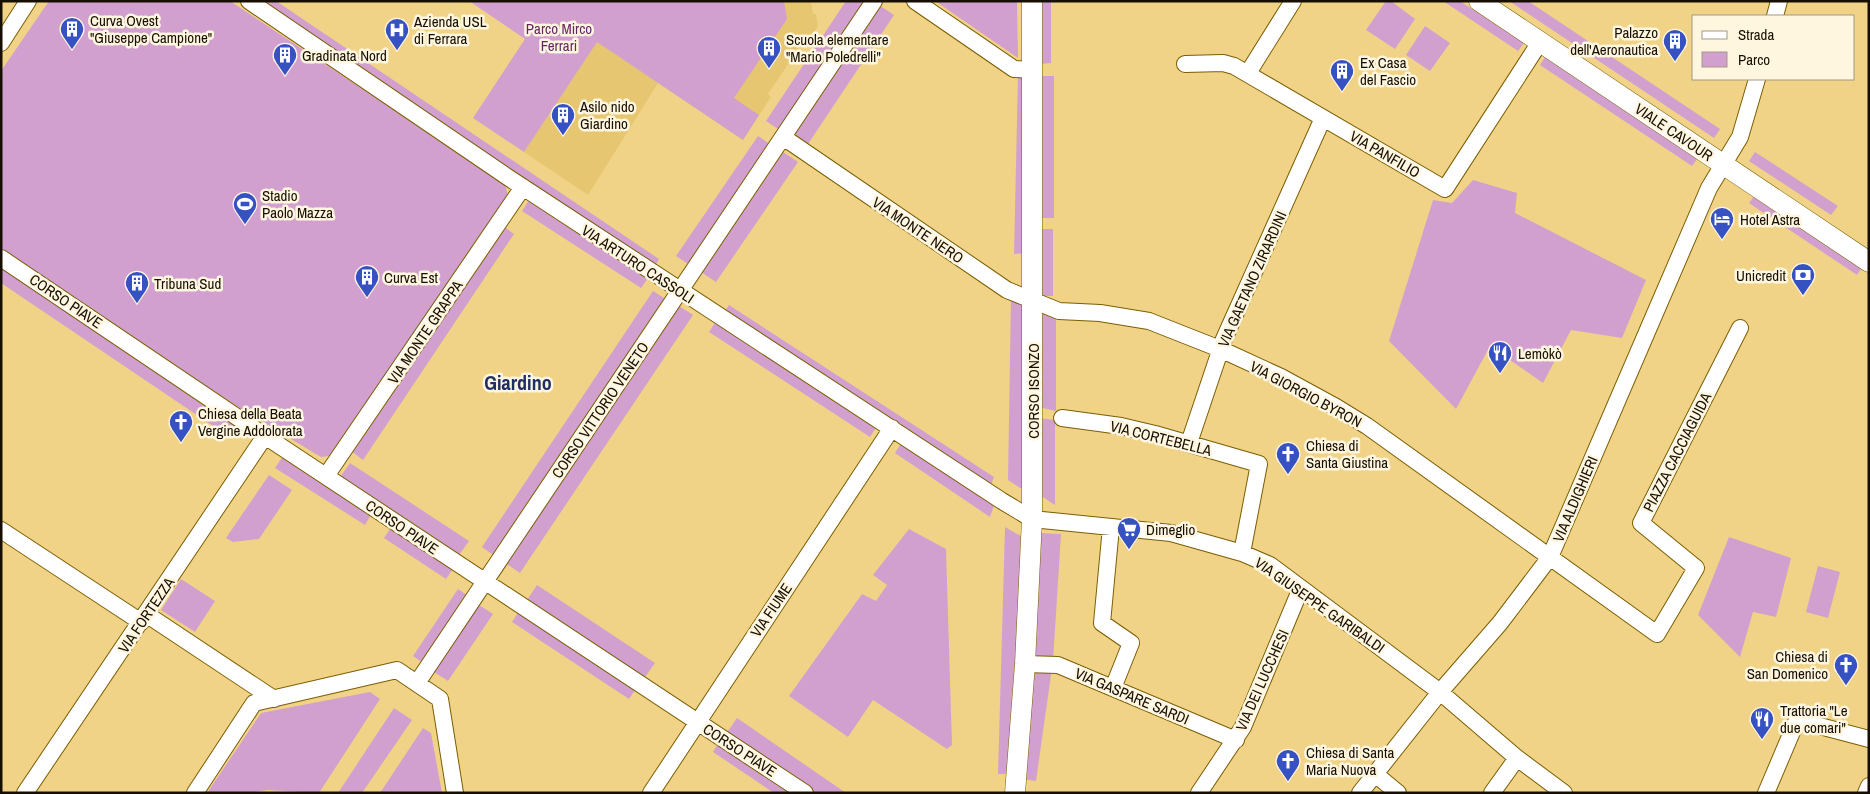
<svg xmlns="http://www.w3.org/2000/svg" width="1870" height="794" font-family="'Archivo Narrow',sans-serif">
<rect width="100%" height="100%" fill="#f1d387"/>
<path fill="#e7c671" d="M 623,1 L 811,1 L 813,14 L 816,14 L 818,26 L 807,44 L 803,42 L 768,94 L 771,97 L 743,140 L 658,83 L 588,195 L 524,152 Z"/>
<path fill="#d2a0cf" d="M 49,1 L 230,1 L 505,184 L 508,196 L 336,455 L 321,457 L 243,410 L 1,253 L 1,71 Z
M 255,1 L 276,1 L 659,259 L 653,270 Z
M 469,1 L 784,1 L 787,19 L 734,98 L 759,115 L 743,140 L 597,42 L 524,152 L 473,118 L 525,39 Z
M 846,1 L 868,1 L 781,131 L 766,121 Z
M 935,1 L 1017,1 L 1018,58 Z
M 1040,1 L 1051,1 L 1051,63 L 1040,64 Z
M 1386,1 L 1391,1 L 1415,19 L 1395,49 L 1366,30 Z
M 1443,1 L 1460,1 L 1524,43 L 1518,51 Z
M 1509,1 L 1528,1 L 1720,129 L 1714,138 Z
M 879,5 L 894,15 L 806,147 L 791,137 Z
M 1425,26 L 1450,43 L 1430,71 L 1406,55 Z
M 1545,57 L 1698,158 L 1692,166 L 1540,65 Z
M 1018,75 L 1028,75 L 1029,253 L 1014,254 Z
M 1039,76 L 1054,76 L 1054,218 L 1039,218 Z
M 758,136 L 773,146 L 691,266 L 676,256 Z
M 783,152 L 798,162 L 716,282 L 701,272 Z
M 1755,152 L 1838,206 L 1831,215 L 1749,161 Z
M 1473,180 L 1517,193 L 1515,213 L 1646,280 L 1622,338 L 1571,330 L 1543,383 L 1490,346 L 1456,409 L 1389,341 L 1433,200 L 1452,203 Z
M 1755,195 L 1863,266 L 1857,275 L 1749,203 Z
M 531,197 L 650,275 L 641,288 L 522,211 Z
M 503,226 L 514,234 L 363,460 L 351,451 Z
M 1042,229 L 1053,229 L 1053,296 L 1042,296 Z
M 1,265 L 239,423 L 231,438 L 1,283 Z
M 653,291 L 669,301 L 496,557 L 482,547 Z
M 1011,297 L 1027,306 L 1025,491 L 1008,480 Z
M 676,304 L 693,315 L 520,573 L 504,562 Z
M 729,305 L 994,477 L 989,490 L 723,314 Z
M 1039,309 L 1056,315 L 1056,411 L 1038,407 Z
M 718,318 L 879,423 L 870,437 L 709,332 Z
M 1039,418 L 1055,420 L 1055,505 L 1041,496 Z
M 903,440 L 996,500 L 990,517 L 895,453 Z
M 285,453 L 373,511 L 365,525 L 275,468 Z
M 350,463 L 469,541 L 459,555 L 340,477 Z
M 269,475 L 292,490 L 259,539 L 233,542 L 226,538 Z
M 393,524 L 455,566 L 446,579 L 384,538 Z
M 1005,527 L 1026,539 L 1010,774 L 998,774 Z
M 909,529 L 946,549 L 952,745 L 947,749 L 873,700 L 848,737 L 789,696 L 862,594 L 876,601 L 887,585 L 873,575 Z
M 1040,533 L 1061,534 L 1053,661 L 1033,660 Z
M 1729,537 L 1791,558 L 1776,617 L 1753,612 L 1740,657 L 1698,615 Z
M 1818,566 L 1840,572 L 1828,618 L 1806,612 Z
M 181,579 L 215,601 L 195,632 L 161,610 Z
M 537,585 L 655,663 L 645,677 L 527,600 Z
M 458,589 L 471,598 L 426,665 L 413,656 Z
M 479,605 L 493,614 L 448,681 L 434,672 Z
M 521,608 L 638,686 L 629,699 L 512,622 Z
M 1052,668 L 1036,781 L 1023,779 L 1030,669 Z
M 370,692 L 380,699 L 319,793 L 268,790 L 248,793 L 207,793 L 261,713 Z
M 394,708 L 412,720 L 362,793 L 338,793 Z
M 737,718 L 846,793 L 814,793 L 726,734 Z
M 423,728 L 431,733 L 442,793 L 380,793 Z
M 720,740 L 799,793 L 774,793 L 713,752 Z"/>
<g fill="none" stroke-linecap="round" stroke-linejoin="round">
<g stroke="#7a5e02" stroke-width="18">
<path id="minor" d="M 249,1 L 509,178 L 1002,501 L 1032,519 L 1171,533 L 1242,553 L 1270,565 L 1440,692 L 1517,758 L 1564,793
M 915,1 L 1014,69 L 1033,70
M 1775,16 L 1779,1
M 1,43 L 28,1
M 1185,64 L 1223,63 L 1234,66 L 1445,189 L 1540,42
M 1248,73 L 1293,1
M 783,137 L 1007,290 L 1059,311 L 1100,313 L 1149,321 L 1220,349 L 1281,377 L 1336,407 L 1367,426 L 1657,634 L 1696,568 L 1641,523 L 1740,328
M 1,258 L 265,436 L 805,793
M 1062,418 L 1121,426 L 1155,434 L 1259,464 L 1242,553
M 1189,443 L 1224,339 L 1323,118
M 326,476 L 523,187
M 1111,527 L 1102,623 L 1131,643 L 1113,688
M 1,530 L 141,622
M 146,614 L 274,699
M 1025,664 L 1058,665 L 1236,740
M 417,683 L 874,1
M 1375,774 L 1398,793
M 25,793 L 265,436
M 195,793 L 254,703 L 397,670 L 440,699 L 455,793
M 651,793 L 892,428
M 1199,793 L 1243,727 L 1301,588
M 1360,793 L 1440,692 L 1500,623 L 1550,557 L 1709,188 L 1740,137 L 1757,79
M 1492,793 L 1517,758
M 1766,793 L 1797,720 L 1869,739
M 1866,793 L 1869,786"/>
</g>
<g stroke="#7a5e02" stroke-width="21">
<path id="tertiary" d="M 1479,1 L 1869,262
M 1015,793 L 1025,664 L 1032,519 L 1032,1"/>
</g>
<use href="#minor" stroke="#fff" stroke-width="16"/>
<use href="#tertiary" stroke="#fff" stroke-width="20"/>
</g>
<defs>
<g id="building-pin" transform="scale(1.25)"><path d="M0 17L-7.5 6A9.5 9.5 0 1 1 7.5 6Z" fill="#3551c2" stroke="#fff6e0"/><path d="M-4-6H4V6H1V3H-1V6H-4ZM-2.5-4.3h1.7v1.8h-1.7ZM.8-4.3h1.7v1.8H.8ZM-2.5-1h1.7V.8h-1.7ZM.8-1h1.7V.8H.8Z" fill="#fff"/></g>
<g id="hospital-pin" transform="scale(1.25)"><path d="M0 17L-7.5 6A9.5 9.5 0 1 1 7.5 6Z" fill="#3551c2" stroke="#fff6e0"/><path d="M-5-5h3v3.5h4V-5h3V5h-3V1.5h-4V5h-3Z" fill="#fff"/></g>
<g id="stadium-pin" transform="scale(1.25)"><path d="M0 17L-7.5 6A9.5 9.5 0 1 1 7.5 6Z" fill="#3551c2" stroke="#fff6e0"/><path d="M0-5a6.5 5 0 1 0 0 10a6.5 5 0 1 0 0-10ZM-3.5-1.8h7v3.6h-7Z" fill="#fff"/></g>
<g id="hotel-pin" transform="scale(1.25)"><path d="M0 17L-7.5 6A9.5 9.5 0 1 1 7.5 6Z" fill="#3551c2" stroke="#fff6e0"/><path d="M-6-4.5h1.5V1H6V5H4.5V3h-9V5H-6ZM-4 0a1.8 1.8 0 1 1 3.6 0ZM.5 0V-2.5h3Q6-2.5 6 0Z" fill="#fff"/></g>
<g id="bank-pin" transform="scale(1.25)"><path d="M0 17L-7.5 6A9.5 9.5 0 1 1 7.5 6Z" fill="#3551c2" stroke="#fff6e0"/><path d="M-6-4H6V4H-6ZM0-2.3a2.3 2.3 0 1 0 0 4.6a2.3 2.3 0 1 0 0-4.6Z" fill="#fff"/></g>
<g id="restaurant-pin" transform="scale(1.25)"><path d="M0 17L-7.5 6A9.5 9.5 0 1 1 7.5 6Z" fill="#3551c2" stroke="#fff6e0"/><path d="M-5-6h1v4h1v-4h1v4h1v-4h1v5L-1.5 .5V6h-2V.5L-5-1ZM5-6V6H3V1.5H1.5Q1.5-4 5-6Z" fill="#fff"/></g>
<g id="church-pin" transform="scale(1.25)"><path d="M0 17L-7.5 6A9.5 9.5 0 1 1 7.5 6Z" fill="#3551c2" stroke="#fff6e0"/><path d="M-1.2-6h2.4v3.5h3.3v2.4h-3.3V6h-2.4V-.1h-3.3v-2.4h3.3Z" fill="#fff"/></g>
<g id="supermarket-pin" transform="scale(1.25)"><path d="M0 17L-7.5 6A9.5 9.5 0 1 1 7.5 6Z" fill="#3551c2" stroke="#fff6e0"/><path d="M-6-5.5h2.5l.6 2H6L4.5 2H-2.5L-4.4-4H-6ZM-1.5 3.2a1.3 1.3 0 1 0 .1 0ZM3 3.2a1.3 1.3 0 1 0 .1 0Z" fill="#fff"/></g>
</defs>
<g fill-rule="evenodd">
<use href="#building-pin" x="72" y="29"/>
<use href="#hospital-pin" x="397" y="30"/>
<use href="#building-pin" x="1675" y="41"/>
<use href="#building-pin" x="769" y="48"/>
<use href="#building-pin" x="285" y="55"/>
<use href="#building-pin" x="1342" y="71"/>
<use href="#building-pin" x="563" y="115"/>
<use href="#stadium-pin" x="245" y="204"/>
<use href="#hotel-pin" x="1722" y="219"/>
<use href="#bank-pin" x="1803" y="275"/>
<use href="#building-pin" x="367" y="277"/>
<use href="#building-pin" x="137" y="283"/>
<use href="#restaurant-pin" x="1500" y="353"/>
<use href="#church-pin" x="181" y="422"/>
<use href="#church-pin" x="1288" y="454"/>
<use href="#supermarket-pin" x="1129" y="529"/>
<use href="#church-pin" x="1846" y="665"/>
<use href="#restaurant-pin" x="1762" y="719"/>
<use href="#church-pin" x="1288" y="761"/>
</g>
<g text-anchor="middle" dominant-baseline="central" stroke-width="5" stroke-linejoin="round" paint-order="stroke">
<g font-size="15" fill="#160e00" stroke="#fff6e0" text-anchor="start">
<text x="90" y="20">Curva Ovest<tspan x="90" dy="17">"Giuseppe Campione"</tspan></text>
<text x="414" y="21">Azienda USL<tspan x="414" dy="17">di Ferrara</tspan></text>
<text x="1658" y="32" text-anchor="end">Palazzo<tspan x="1658" dy="17">dell'Aeronautica</tspan></text>
<text x="786" y="39">Scuola elementare<tspan x="786" dy="17">"Mario Poledrelli"</tspan></text>
<text x="302" y="55">Gradinata Nord</text>
<text x="1360" y="62">Ex Casa<tspan x="1360" dy="17">del Fascio</tspan></text>
<text x="580" y="106">Asilo nido<tspan x="580" dy="17">Giardino</tspan></text>
<text x="262" y="195">Stadio<tspan x="262" dy="17">Paolo Mazza</tspan></text>
<text x="1740" y="219">Hotel Astra</text>
<text x="1786" y="275" text-anchor="end">Unicredit</text>
<text x="384" y="277">Curva Est</text>
<text x="154" y="283">Tribuna Sud</text>
<text x="1518" y="353">Lemòkò</text>
<text x="198" y="413">Chiesa della Beata<tspan x="198" dy="17">Vergine Addolorata</tspan></text>
<text x="1306" y="445">Chiesa di<tspan x="1306" dy="17">Santa Giustina</tspan></text>
<text x="1146" y="529">Dimeglio</text>
<text x="1828" y="656" text-anchor="end">Chiesa di<tspan x="1828" dy="17">San Domenico</tspan></text>
<text x="1780" y="710">Trattoria "Le<tspan x="1780" dy="17">due comari"</tspan></text>
<text x="1306" y="752">Chiesa di Santa<tspan x="1306" dy="17">Maria Nuova</tspan></text>
</g>
<g font-size="15" fill="#642763" stroke="#fff6e0">
<text x="559" y="28">Parco Mirco<tspan x="559" dy="17">Ferrari</tspan></text>
</g>
<g font-size="15" fill="#160e00" stroke="#fff6e0">
<text transform="translate(1674 132) rotate(34)">VIALE CAVOUR</text>
<text transform="translate(1385 154) rotate(30)">VIA PANFILIO</text>
<text transform="translate(918 230) rotate(34)">VIA MONTE NERO</text>
<text transform="translate(638 264) rotate(33)">VIA ARTURO CASSOLI</text>
<text transform="translate(1252 279) rotate(-66)">VIA GAETANO ZIRARDINI</text>
<text transform="translate(66 301) rotate(34)">CORSO PIAVE</text>
<text transform="translate(425 332) rotate(-56)">VIA MONTE GRAPPA</text>
<text transform="translate(1033 391) rotate(-90)">CORSO ISONZO</text>
<text transform="translate(1306 394) rotate(28)">VIA GIORGIO BYRON</text>
<text transform="translate(600 410) rotate(-56)">CORSO VITTORIO VENETO</text>
<text transform="translate(1161 438) rotate(14)">VIA CORTEBELLA</text>
<text transform="translate(1677 452) rotate(-63)">PIAZZA CACCIAGUIDA</text>
<text transform="translate(1575 499) rotate(-67)">VIA ALDIGHIERI</text>
<text transform="translate(402 527) rotate(34)">CORSO PIAVE</text>
<text transform="translate(1320 605) rotate(35)">VIA GIUSEPPE GARIBALDI</text>
<text transform="translate(771 610) rotate(-56)">VIA FIUME</text>
<text transform="translate(146 615) rotate(-56)">VIA FORTEZZA</text>
<text transform="translate(1262 680) rotate(-66)">VIA DEI LUCCHESI</text>
<text transform="translate(1132 696) rotate(23)">VIA GASPARE SARDI</text>
<text transform="translate(740 750) rotate(33)">CORSO PIAVE</text>
</g>
<g font-size="20" font-weight="bold" fill="#1e2f66" stroke="#fff6e0">
<text x="518" y="382">Giardino</text>
</g>
</g>
<rect width="1870" height="794" fill="none" stroke="#160e00" stroke-width="5"/>
<rect x="1692" y="15" width="162" height="65" fill="#fff6e0" stroke="#a29986"/>
<rect x="1702" y="31" width="25" height="8" fill="#ffffff" stroke="#a29986"/>
<text x="1738" y="40" font-size="15" fill="#160e00">Strada</text>
<rect x="1702" y="52" width="25" height="15" fill="#d2a0cf" stroke="#a29986"/>
<text x="1738" y="65" font-size="15" fill="#160e00">Parco</text>
</svg>
